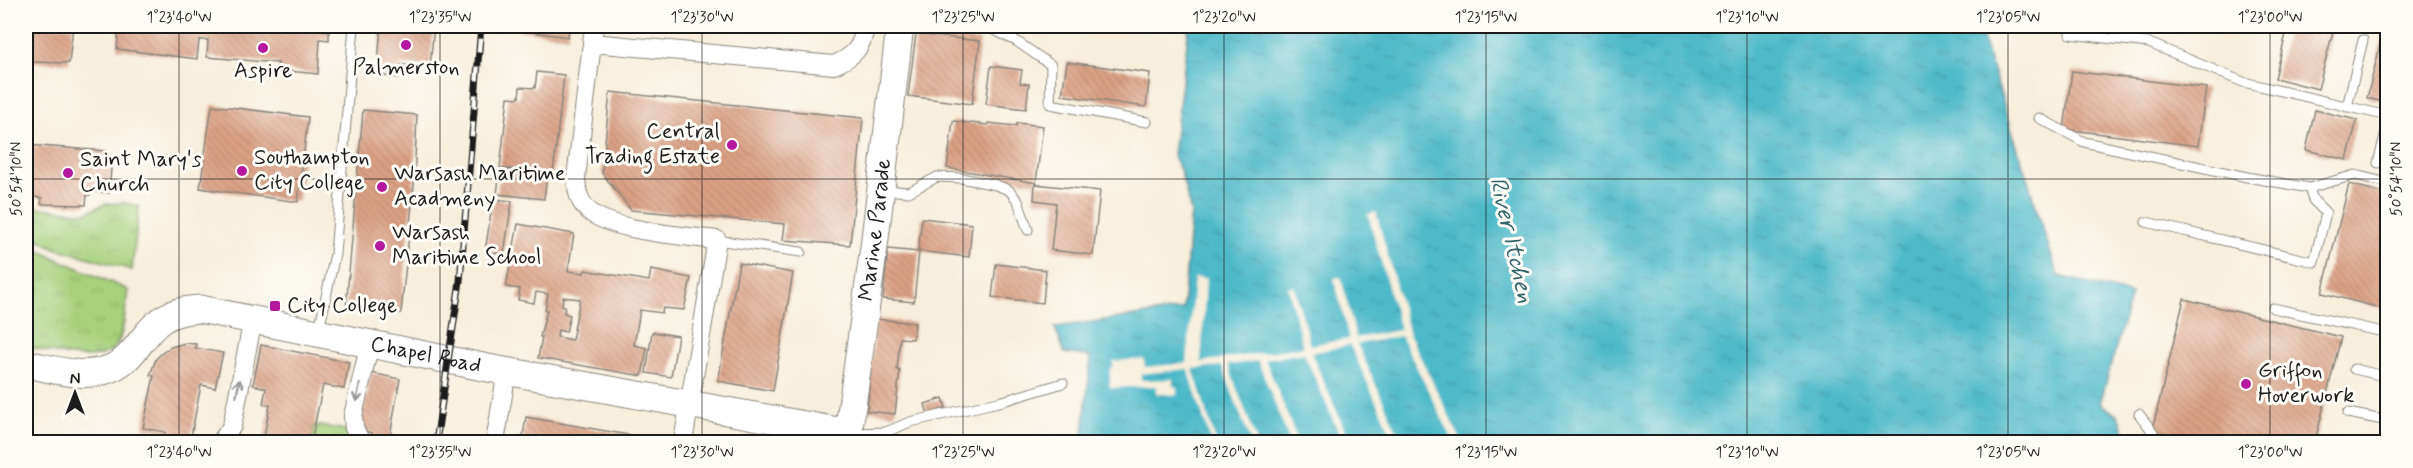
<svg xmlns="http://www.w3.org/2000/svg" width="2413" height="468" font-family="Mynerve,sans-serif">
<defs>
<pattern id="grass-tufts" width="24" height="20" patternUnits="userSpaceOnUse" patternTransform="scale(1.5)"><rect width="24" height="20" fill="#a7d07b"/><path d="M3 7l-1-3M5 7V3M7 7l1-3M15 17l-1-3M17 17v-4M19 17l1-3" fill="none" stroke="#8fb26a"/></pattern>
<pattern id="park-crowns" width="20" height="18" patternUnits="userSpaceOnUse" patternTransform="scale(1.5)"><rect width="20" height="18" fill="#a7d07b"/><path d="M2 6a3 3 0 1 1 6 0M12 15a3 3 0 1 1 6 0" fill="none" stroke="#8fb26a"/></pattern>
<pattern id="water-ripples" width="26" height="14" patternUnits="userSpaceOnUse" patternTransform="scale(1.5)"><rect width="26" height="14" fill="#4db9c9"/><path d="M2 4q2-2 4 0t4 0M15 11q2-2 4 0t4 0" fill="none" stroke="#439eac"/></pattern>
<pattern id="building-back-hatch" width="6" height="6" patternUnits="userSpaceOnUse" patternTransform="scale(1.5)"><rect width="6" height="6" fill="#dba184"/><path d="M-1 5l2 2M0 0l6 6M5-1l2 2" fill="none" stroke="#bb8a71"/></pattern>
</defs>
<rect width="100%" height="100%" fill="#fdfcf7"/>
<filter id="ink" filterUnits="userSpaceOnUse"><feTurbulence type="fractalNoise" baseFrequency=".0167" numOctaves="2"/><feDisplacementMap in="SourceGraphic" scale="12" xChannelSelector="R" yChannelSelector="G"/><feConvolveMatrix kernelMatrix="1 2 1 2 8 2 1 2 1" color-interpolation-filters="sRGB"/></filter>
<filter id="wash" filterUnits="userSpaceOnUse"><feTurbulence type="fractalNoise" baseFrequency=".008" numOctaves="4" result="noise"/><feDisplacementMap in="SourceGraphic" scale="24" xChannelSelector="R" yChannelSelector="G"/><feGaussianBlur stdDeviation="1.35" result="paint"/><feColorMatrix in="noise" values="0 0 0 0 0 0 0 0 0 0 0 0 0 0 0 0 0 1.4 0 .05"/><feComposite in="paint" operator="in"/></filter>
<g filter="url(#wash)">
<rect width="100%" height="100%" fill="#f7eedc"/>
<path fill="url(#grass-tufts)" stroke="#62764c" stroke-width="1.5" d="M 125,203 L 139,206 L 132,270 L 55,248 L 26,233 L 26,206 L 85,213 L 105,204 Z
M 26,245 L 128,290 C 126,304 124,335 116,346 C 99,368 48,351 26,346 Z"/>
<path fill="url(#park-crowns)" stroke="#62764c" stroke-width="1.5" d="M 315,425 L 346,430 L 353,442 L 311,442 Z"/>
<path fill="url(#water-ripples)" stroke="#346a72" stroke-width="1.5" d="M 1189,26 L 1979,26 L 2058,276 L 2131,294 L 2100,404 L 2117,414 L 2130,442 L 1082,442 L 1091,357 L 1064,353 L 1055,327 L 1183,309 L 1191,212 L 1181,172 L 1173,154 Z"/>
<path fill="#f7eedc" d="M 1376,212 L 1409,334 L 1462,442 L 1454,442 L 1401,336 L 1357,344 L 1402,442 L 1395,442 L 1350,345 L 1311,353 L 1350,442 L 1343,442 L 1304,353 L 1265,359 L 1298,442 L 1290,442 L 1258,361 L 1228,365 L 1257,442 L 1251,442 L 1222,366 L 1193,369 L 1216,442 L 1211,442 L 1188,369 L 1141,374 L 1141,380 L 1173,379 L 1173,386 L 1177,387 L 1177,395 L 1156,394 L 1156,386 L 1110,388 L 1110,368 L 1113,368 L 1113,361 L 1144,359 L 1145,367 L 1187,363 L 1194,278 L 1206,278 L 1201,362 L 1303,347 L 1288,287 L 1294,286 L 1310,345 L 1349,339 L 1334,278 L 1341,277 L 1356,338 L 1400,330 L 1368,214 Z"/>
<g id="blocks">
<path fill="url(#building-back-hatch)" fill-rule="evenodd" d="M 34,26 L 73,26 L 69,63 L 31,62 Z
M 119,26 L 323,26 L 322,30 L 329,31 L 329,40 L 320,39 L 318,74 L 278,70 L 278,63 L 207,57 L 208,40 L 199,40 L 197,59 L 117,49 Z
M 381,26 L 434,26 L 430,66 L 401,65 L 398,78 L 377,75 Z
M 519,26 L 569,26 L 568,37 L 518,30 Z
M 2288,26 L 2307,26 L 2333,32 L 2318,89 L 2275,78 Z
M 916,34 L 980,41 L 972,104 L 908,96 Z
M 2382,38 L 2388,40 L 2388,103 L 2367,98 Z
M 1067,62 L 1150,73 L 1146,107 L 1062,95 Z
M 991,66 L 1022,70 L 1020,83 L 1029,84 L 1026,109 L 986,104 Z
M 2072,71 L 2206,88 L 2198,146 L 2064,129 Z
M 537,72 L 564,75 L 553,174 L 500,168 L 508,97 L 519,98 L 520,87 L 535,88 Z
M 610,92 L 863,118 L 850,245 L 783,240 L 785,224 L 631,210 L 602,173 Z
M 212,105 L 308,117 L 298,202 L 200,188 Z
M 363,110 L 417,115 L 414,184 L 401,313 L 346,308 Z
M 2315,110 L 2357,120 L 2347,160 L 2306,150 Z
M 953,121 L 988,125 L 988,123 L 1016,126 L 1017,123 L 1043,126 L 1036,183 L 947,168 Z
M 26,145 L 106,151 L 105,155 L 112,156 L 109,193 L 91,191 L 90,195 L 87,195 L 86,205 L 41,204 L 42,198 L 26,196 Z
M 500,170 L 547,175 L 544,199 L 497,194 Z
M 1035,184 L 1100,191 L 1093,255 L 1051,250 L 1056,203 L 1034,200 Z
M 2349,184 L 2388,194 L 2388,310 L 2322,293 Z
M 493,199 L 512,201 L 504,254 L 485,252 Z
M 922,218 L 972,224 L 969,257 L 918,251 Z
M 518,224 L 574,234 L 568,271 L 584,273 L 585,270 L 649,281 L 651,270 L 691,278 L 684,310 L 663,308 L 662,313 L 640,310 L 634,345 L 647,348 L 642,376 L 538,358 L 542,337 L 540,337 L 547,310 L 545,310 L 548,294 L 536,292 L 534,303 L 518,300 L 520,289 L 506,287 ZM 563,297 L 580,299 L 572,340 L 557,337 L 558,330 L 566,332 L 570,315 L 564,313 L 565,306 L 562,306 Z
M 888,249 L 919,252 L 914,302 L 883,299 Z
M 739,263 L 793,273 L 773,391 L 718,381 Z
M 996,264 L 1046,270 L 1043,303 L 992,297 Z
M 2184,299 L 2341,337 L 2315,442 L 2202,442 L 2152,431 Z
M 876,319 L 915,323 L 913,339 L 900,338 L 897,370 L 900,370 L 895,414 L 867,411 Z
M 652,332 L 678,336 L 671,377 L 646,373 Z
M 185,343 L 196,344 L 195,348 L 223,353 L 215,388 L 201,385 L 190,442 L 163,442 L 165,432 L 143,428 L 154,376 L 150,375 L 156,359 L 162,353 L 171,347 Z
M 261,345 L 349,362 L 344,389 L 323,385 L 311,442 L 263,442 L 270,405 L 263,404 L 266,388 L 253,385 Z
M 371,373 L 400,379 L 390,436 L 402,438 L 401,442 L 371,442 L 372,433 L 360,430 Z
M 943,398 L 946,408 L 928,414 L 925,404 Z
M 526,417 L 652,439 L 651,442 L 522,442 Z
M 958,438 L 958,442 L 923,442 L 923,439 Z"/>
</g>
</g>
<g filter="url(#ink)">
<use href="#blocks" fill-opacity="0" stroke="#8a857c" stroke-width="1.5"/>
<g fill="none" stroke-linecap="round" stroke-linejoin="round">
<g stroke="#8a857c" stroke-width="11">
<path id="lane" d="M 986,26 L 1016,41 L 1051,65 L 1050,104 L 1147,122
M 2386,26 L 2388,26
M 2070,34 L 2149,43 L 2243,82 L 2388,116
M 2347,107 L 2363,40
M 2039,118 L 2084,142 L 2247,177 L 2309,188 L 2355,175 L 2388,183
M 2378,163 L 2388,124
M 883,190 L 909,192 L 937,177 L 961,178 L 996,185 L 1009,190 L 1018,201 L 1028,230
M 2146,222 L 2314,262 L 2326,213 L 2313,200 L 2309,188
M 717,240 L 801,252
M 2273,308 L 2388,333
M 319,330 L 335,254 L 354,26
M 2354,369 L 2388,377
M 2348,413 L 2388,421
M 2139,414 L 2156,436 L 2180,442
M 851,433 L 886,432 L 910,422 L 1003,401 L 1063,383"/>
</g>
<g stroke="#8a857c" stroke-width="20">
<path id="street" d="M 594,26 L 576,178 C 577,189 578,200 586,208 C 605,231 687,236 717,240 L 683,442
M 592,43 L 834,65 C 853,57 863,47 865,26
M 221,442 L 232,426 L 253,319
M 361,442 L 354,428 L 353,416 L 370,343
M 495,442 L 507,371"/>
</g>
<g stroke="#8a857c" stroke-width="29">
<g id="secondary">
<path id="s1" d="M 26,364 C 49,368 79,378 103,371 C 148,359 138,311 200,309 L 488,368 L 849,433"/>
<path id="s2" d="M 847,442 L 874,247 L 900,26"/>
</g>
</g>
<use href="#lane" stroke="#fff" stroke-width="9"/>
<use href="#street" stroke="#fff" stroke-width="18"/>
<use href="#secondary" stroke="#fff" stroke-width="27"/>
<g stroke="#1c1c1c" stroke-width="7">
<path id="rail" d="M 436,442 L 460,281 L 481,26"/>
</g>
<use href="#rail" stroke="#fdfcf7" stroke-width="4.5" stroke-dasharray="14" stroke-linecap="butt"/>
</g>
<defs><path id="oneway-shaft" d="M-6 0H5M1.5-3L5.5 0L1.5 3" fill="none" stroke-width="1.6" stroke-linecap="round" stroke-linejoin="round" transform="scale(1.5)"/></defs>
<g stroke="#999">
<use href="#oneway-shaft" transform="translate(238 388) rotate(-79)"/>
<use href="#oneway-shaft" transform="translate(358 393) rotate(102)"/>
</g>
</g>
<path fill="none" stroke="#1c1c1c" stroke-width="1.5" stroke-opacity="0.45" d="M 179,26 L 179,442M 440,26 L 440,442M 702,26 L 702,442M 963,26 L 963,442M 1224,26 L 1224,442M 1486,26 L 1486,442M 1747,26 L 1747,442M 2008,26 L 2008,442M 2270,26 L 2270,442M 26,179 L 2388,179"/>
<g fill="#b5179e" stroke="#fdfcf7" stroke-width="2">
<circle cx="406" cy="45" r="6"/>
<circle cx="263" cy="48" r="6"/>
<circle cx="732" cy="145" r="6"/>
<circle cx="242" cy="171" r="6"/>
<circle cx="68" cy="173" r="6"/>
<circle cx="382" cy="187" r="6"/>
<circle cx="380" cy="246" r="6"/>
<rect x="269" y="300" width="12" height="12" rx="3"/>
<circle cx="2246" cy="384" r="6"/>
</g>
<g text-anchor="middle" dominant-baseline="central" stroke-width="6" stroke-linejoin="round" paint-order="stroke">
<g font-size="22" fill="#1c1c1c" stroke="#fdfcf7" text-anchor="start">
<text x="406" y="68" text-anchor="middle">Palmerston</text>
<text x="263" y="71" text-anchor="middle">Aspire</text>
<text x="720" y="132" text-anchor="end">Central<tspan x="720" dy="25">Trading Estate</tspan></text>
<text x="254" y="158">Southampton<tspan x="254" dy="25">City College</tspan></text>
<text x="80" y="160">Saint Mary's<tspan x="80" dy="25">Church</tspan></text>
<text x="394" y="174">Warsash Maritime<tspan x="394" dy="25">Acadmeny</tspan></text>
<text x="392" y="233">Warsash<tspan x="392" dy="25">Maritime School</tspan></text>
<text x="287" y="306">City College</text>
<text x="2258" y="371">Griffon<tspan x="2258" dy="25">Hoverwork</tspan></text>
</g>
<g font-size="22" fill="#1c1c1c" stroke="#fdfcf7">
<text stroke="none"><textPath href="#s2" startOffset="214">Marine Parade</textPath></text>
<text stroke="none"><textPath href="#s1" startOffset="428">Chapel Road</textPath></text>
</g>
<g font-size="24" font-style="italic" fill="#32636a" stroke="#fdfcf7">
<text transform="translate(1511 240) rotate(77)">River Itchen</text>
</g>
</g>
<rect width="2413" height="468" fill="none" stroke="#fdfcf7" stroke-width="66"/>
<g transform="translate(75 393)" stroke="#fdfcf7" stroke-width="4.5" paint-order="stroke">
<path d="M0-4.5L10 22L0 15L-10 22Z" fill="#1c1c1c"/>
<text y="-9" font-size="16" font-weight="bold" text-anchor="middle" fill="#1c1c1c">N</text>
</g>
<rect x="33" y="33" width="2347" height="402" fill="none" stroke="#1c1c1c" stroke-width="2"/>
<g font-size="15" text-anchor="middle" fill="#1c1c1c">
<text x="179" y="22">1°23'40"W</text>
<text x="440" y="22">1°23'35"W</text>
<text x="702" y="22">1°23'30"W</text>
<text x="963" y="22">1°23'25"W</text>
<text x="1224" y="22">1°23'20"W</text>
<text x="1486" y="22">1°23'15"W</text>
<text x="1747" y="22">1°23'10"W</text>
<text x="2008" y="22">1°23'05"W</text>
<text x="2270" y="22">1°23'00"W</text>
<text transform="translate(16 179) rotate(-90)" y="5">50°54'10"N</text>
<text transform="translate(2396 179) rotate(-90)" y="5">50°54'10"N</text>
<text x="179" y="457">1°23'40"W</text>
<text x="440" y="457">1°23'35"W</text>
<text x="702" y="457">1°23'30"W</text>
<text x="963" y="457">1°23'25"W</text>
<text x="1224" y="457">1°23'20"W</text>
<text x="1486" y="457">1°23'15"W</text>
<text x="1747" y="457">1°23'10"W</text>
<text x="2008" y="457">1°23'05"W</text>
<text x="2270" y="457">1°23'00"W</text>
</g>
</svg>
